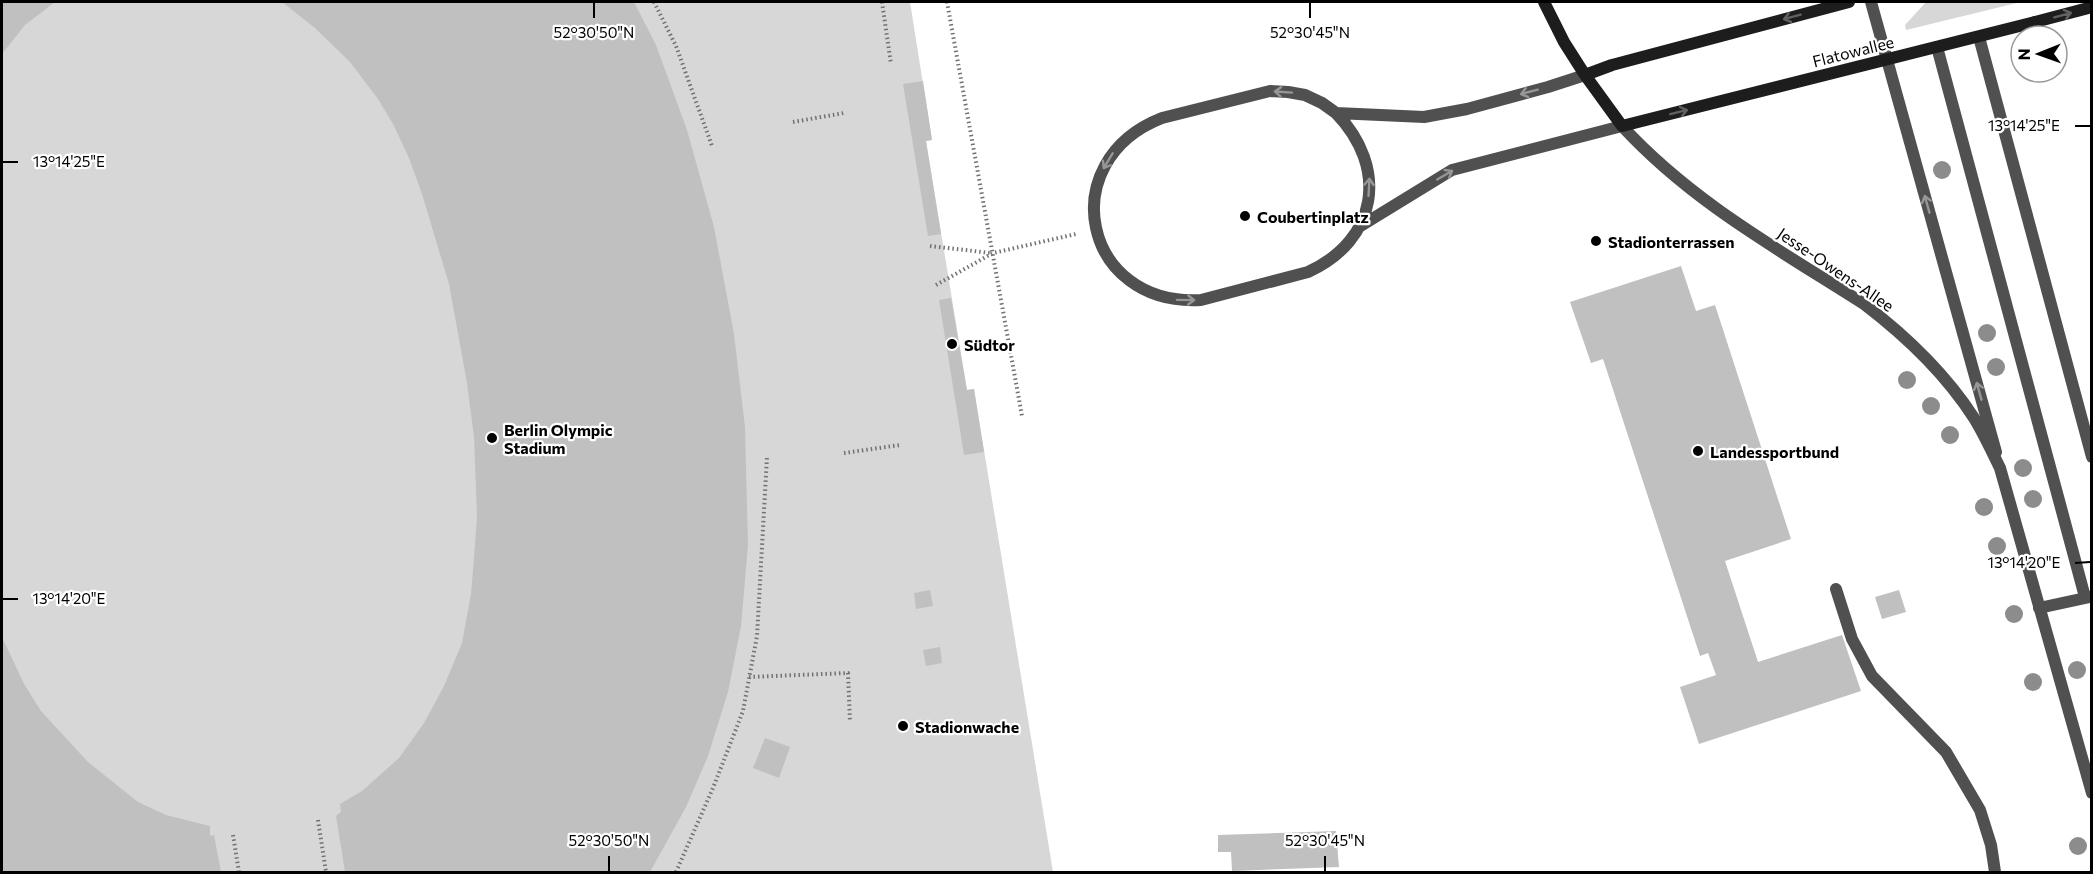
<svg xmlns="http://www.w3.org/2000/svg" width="2093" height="874" font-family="Commissioner,sans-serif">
<rect width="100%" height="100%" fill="#fff"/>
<path fill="#d7d7d7" d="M 2,2 L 910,2 L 932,140 L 926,141 L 967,390 L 974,389 L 1053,872 L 2,872 Z
M 1926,2 L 2021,2 L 1906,30 L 1905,25 Z"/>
<path fill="#c0c0c0" d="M 2,2 L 55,2 L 25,25 L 2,54 Z
M 282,2 L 634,2 L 656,45 L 687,130 L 714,227 L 734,334 L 745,427 L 748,545 L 741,626 L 728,692 L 708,756 L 686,807 L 650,872 L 345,872 L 336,816 L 341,812 L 340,804 L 362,791 L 399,758 L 424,723 L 444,686 L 462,643 L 471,594 L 474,558 L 477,516 L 474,437 L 467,383 L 449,284 L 422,194 L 409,158 L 393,124 L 378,99 L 350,62 L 315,28 Z
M 923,81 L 932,140 L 926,141 L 941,234 L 928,236 L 903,84 Z
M 1681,266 L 1696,311 L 1715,305 L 1791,539 L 1725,561 L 1758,662 L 1842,635 L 1861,691 L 1699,744 L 1680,687 L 1716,675 L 1708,653 L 1700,656 L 1603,359 L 1591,363 L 1570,302 Z
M 951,298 L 967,390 L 974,389 L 984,452 L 964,455 L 939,300 Z
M 930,590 L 933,606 L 916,609 L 914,593 Z
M 1899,590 L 1906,612 L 1882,619 L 1875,597 Z
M 2,637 L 24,684 L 41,711 L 88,762 L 138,802 L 166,815 L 210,826 L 210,836 L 214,835 L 221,872 L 2,872 Z
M 940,647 L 942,663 L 926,666 L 923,650 Z
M 765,738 L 790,747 L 779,778 L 753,768 Z
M 1336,831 L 1339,867 L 1232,871 L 1231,852 L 1218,852 L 1218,835 Z"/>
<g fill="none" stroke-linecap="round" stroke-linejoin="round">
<path stroke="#727272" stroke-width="4" stroke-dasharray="1.5 3" stroke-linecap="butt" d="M 654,2 L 676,46 L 712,146
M 882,2 L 891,64
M 947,2 L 1022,416
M 793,122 L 844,113
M 930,246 L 991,253
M 936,285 L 993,253 L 1076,234
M 844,453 L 900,445
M 749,677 L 848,673 L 850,722
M 318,820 L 326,872
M 233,835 L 239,872
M 676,872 L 713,788 L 743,711 L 757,636 L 767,457"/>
<path stroke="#505050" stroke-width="12" d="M 1871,2 L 1996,452
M 1979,37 L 2092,457
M 1937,47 L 2085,597
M 1836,589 L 1852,639 L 1872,676 L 1946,752 L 1980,810 L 1991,845 L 1995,872
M 2039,608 L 2090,597"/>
<path stroke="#505050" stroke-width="12" d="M 1336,113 C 1389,168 1378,240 1308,272 L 1201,300 C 1083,307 1052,161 1162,118 L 1270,91 L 1288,92 L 1305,95 L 1322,103 L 1336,113 L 1424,117 L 1467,109 L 1548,87 L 1585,75
M 1359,227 L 1452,170 L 1622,126"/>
<path stroke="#505050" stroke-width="12" d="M 1622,126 C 1692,202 1778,249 1864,304 C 1906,336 1945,373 1974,418 C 1984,434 1992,452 2000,468 L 2092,793"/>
<path stroke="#1d1d1d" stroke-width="12" d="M 1544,2 L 1564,42 L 1585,75 L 1622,126 L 2035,22
M 1585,75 L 1612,65 L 1849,2"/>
<path stroke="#000" stroke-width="1.5" d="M 2089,2 L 2092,11"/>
<path stroke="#1d1d1d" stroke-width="12" d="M 2035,22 L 2092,7"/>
</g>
<g fill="#8c8c8c">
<circle cx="1942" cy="170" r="9"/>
<circle cx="1987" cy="333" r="9"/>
<circle cx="1996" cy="367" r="9"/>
<circle cx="1907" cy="380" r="9"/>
<circle cx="1931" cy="406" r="9"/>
<circle cx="1950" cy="435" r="9"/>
<circle cx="2023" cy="468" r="9"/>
<circle cx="2033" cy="499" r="9"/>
<circle cx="1984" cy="507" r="9"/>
<circle cx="1997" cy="546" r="9"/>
<circle cx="2014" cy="614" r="9"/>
<circle cx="2077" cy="670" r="9"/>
<circle cx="2033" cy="682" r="9"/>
<circle cx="2078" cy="846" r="9"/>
</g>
<defs><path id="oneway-shaft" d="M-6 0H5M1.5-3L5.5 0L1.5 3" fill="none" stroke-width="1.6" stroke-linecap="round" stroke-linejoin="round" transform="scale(1.5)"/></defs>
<g stroke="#616161">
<use href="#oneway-shaft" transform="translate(2063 15) rotate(-15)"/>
<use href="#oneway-shaft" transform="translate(1792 17) rotate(165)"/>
<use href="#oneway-shaft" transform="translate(1679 112) rotate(-14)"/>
</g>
<g stroke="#969696">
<use href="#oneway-shaft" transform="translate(1283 92) rotate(-176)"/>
<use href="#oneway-shaft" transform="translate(1529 92) rotate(165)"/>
<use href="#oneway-shaft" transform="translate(1108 161) rotate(121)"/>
<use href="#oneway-shaft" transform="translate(1445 175) rotate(-30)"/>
<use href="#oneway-shaft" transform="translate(1369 187) rotate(-87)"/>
<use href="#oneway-shaft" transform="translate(1927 204) rotate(-106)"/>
<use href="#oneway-shaft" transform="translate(1186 300) rotate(1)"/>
<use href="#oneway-shaft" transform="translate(1979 391) rotate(-106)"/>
</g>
<path fill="none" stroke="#000" stroke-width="2" d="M 594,3 L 594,18M 1310,3 L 1310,18M 2075,126 L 2090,126M 3,162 L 18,162M 2075,563 L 2090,562M 3,599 L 18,599M 609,856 L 609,871M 1325,856 L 1325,871"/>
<g fill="#000" stroke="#fff" stroke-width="2">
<circle cx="1245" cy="216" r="6"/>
<circle cx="1596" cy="241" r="6"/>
<circle cx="952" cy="344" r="6"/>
<circle cx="492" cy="438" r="6"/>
<circle cx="1698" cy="451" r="6"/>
<circle cx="903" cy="726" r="6"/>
</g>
<g text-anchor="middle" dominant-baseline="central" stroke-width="4.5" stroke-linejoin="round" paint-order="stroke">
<g font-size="16" fill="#000" stroke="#fff">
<text transform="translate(1853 51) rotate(-14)">Flatowallee</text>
<text transform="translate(1836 269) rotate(34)">Jesse-Owens-Allee</text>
</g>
<g font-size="16" font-weight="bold" fill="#000" stroke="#fff" text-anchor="start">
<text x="1257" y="216">Coubertinplatz</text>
<text x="1608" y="241">Stadionterrassen</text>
<text x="964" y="344">Südtor</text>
<text x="504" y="429">Berlin Olympic<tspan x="504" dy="18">Stadium</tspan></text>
<text x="1710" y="451">Landessportbund</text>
<text x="915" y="726">Stadionwache</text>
</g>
</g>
<g font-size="15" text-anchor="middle" fill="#000" stroke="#fff" stroke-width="4.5" stroke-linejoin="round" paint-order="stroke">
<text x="594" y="38">52°30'50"N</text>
<text x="1310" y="38">52°30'45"N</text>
<text x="2024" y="131">13°14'25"E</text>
<text x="69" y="167">13°14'25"E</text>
<text x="2024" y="568">13°14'20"E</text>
<text x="69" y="604">13°14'20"E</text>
<text x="609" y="846">52°30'50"N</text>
<text x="1325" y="846">52°30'45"N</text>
</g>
<rect width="2093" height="874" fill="none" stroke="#000000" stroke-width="6"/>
<g transform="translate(2039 54) rotate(269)"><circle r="28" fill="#ffffff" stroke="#999999" stroke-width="1.5"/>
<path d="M0-4.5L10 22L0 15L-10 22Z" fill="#000000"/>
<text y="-9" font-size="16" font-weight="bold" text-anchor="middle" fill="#000000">N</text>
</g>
</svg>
